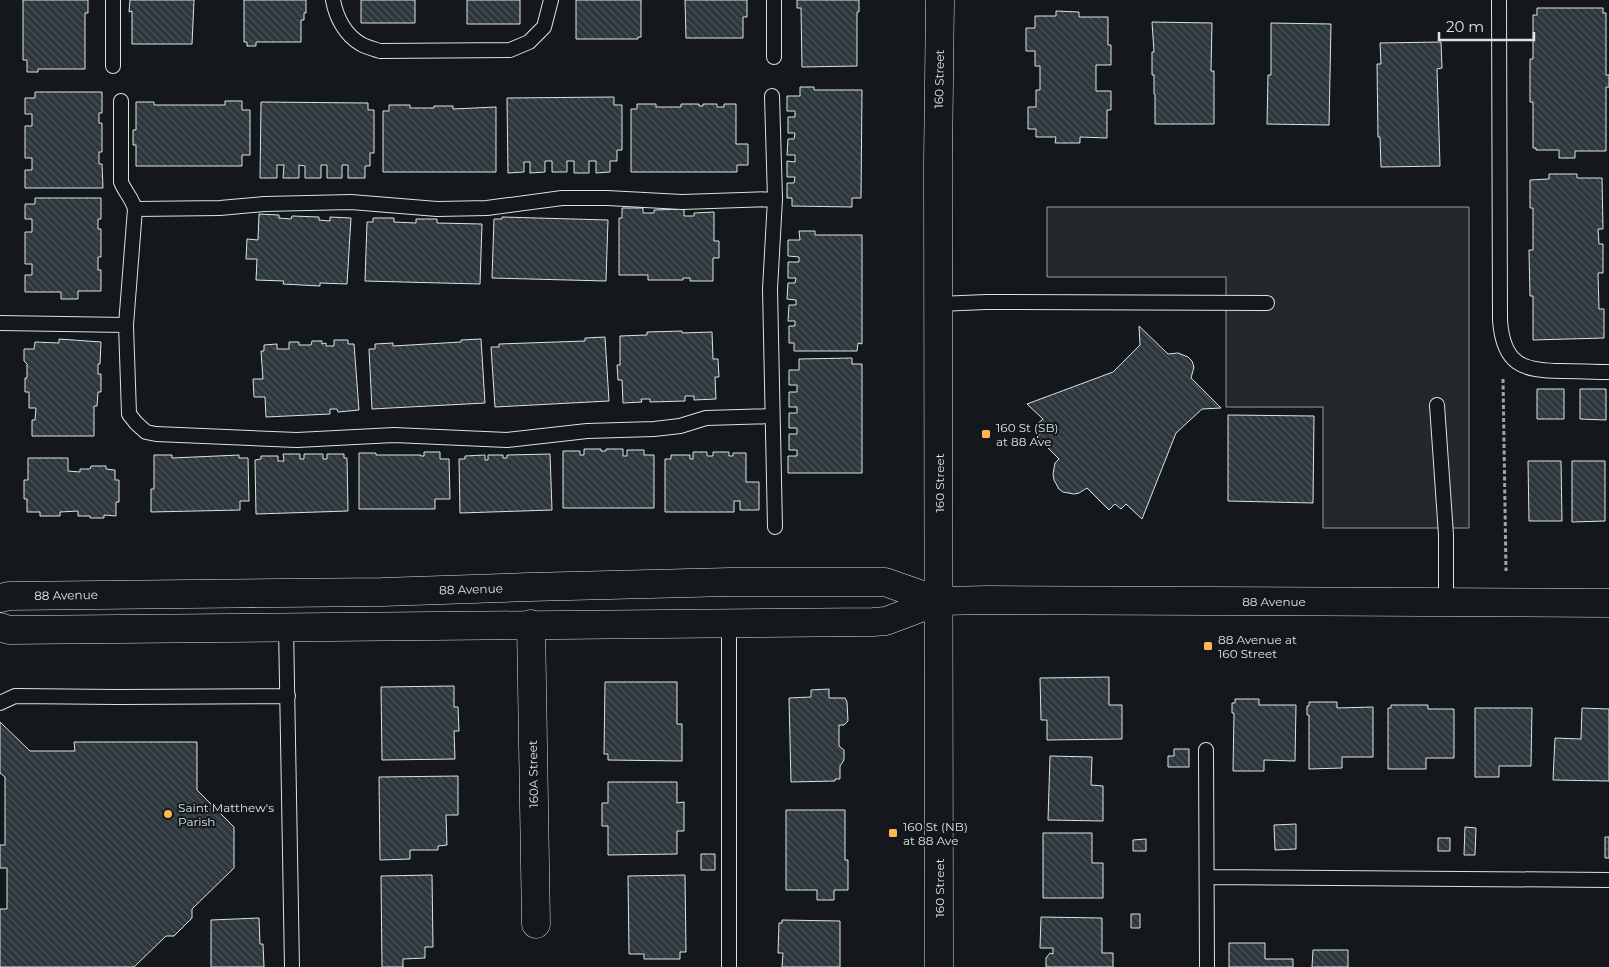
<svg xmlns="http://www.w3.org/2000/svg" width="1609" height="967" font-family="Montserrat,sans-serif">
<defs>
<pattern id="building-back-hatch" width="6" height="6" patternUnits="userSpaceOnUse" patternTransform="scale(1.25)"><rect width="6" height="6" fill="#2c363c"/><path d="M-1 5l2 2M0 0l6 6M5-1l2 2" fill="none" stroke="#4a5358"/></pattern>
</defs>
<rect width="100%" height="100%" fill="#14181c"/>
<path fill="#24282b" stroke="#939e99" d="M 1047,207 L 1469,207 L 1469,528 L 1323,528 L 1323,407 L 1226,407 L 1226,277 L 1047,277 Z"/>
<path fill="url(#building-back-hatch)" stroke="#d8e6dc" d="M 23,0 L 88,0 L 88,13 L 85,13 L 85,69 L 38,69 L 38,72 L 27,72 L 27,60 L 23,60 Z
M 130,0 L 194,0 L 192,44 L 132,44 L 132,11 L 129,12 Z
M 244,0 L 306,0 L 306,13 L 304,13 L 304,20 L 301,20 L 301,42 L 256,42 L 256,46 L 247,46 L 247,42 L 244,42 Z
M 361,0 L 415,0 L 415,23 L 361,23 Z
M 467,0 L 520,0 L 520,24 L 467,24 Z
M 576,0 L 641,0 L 641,37 L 638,37 L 638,39 L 576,39 Z
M 685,0 L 747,0 L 747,17 L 743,17 L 743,38 L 686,38 Z
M 797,0 L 859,0 L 859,12 L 857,12 L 857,66 L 802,67 L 801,8 L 797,8 Z
M 1537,8 L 1603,8 L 1603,13 L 1606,13 L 1606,75 L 1609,75 L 1609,87 L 1606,87 L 1606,151 L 1575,151 L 1575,158 L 1559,158 L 1559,150 L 1536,150 L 1536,148 L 1533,148 L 1533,102 L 1530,102 L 1530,59 L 1533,59 L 1533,15 L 1537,15 Z
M 1056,11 L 1079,12 L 1079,17 L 1108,17 L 1108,45 L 1111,45 L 1111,65 L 1096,65 L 1096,91 L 1111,91 L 1111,110 L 1107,110 L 1107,138 L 1080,137 L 1080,143 L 1055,143 L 1056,137 L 1036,137 L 1036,129 L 1028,129 L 1028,107 L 1036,107 L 1036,90 L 1040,90 L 1040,66 L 1035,66 L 1035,51 L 1026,51 L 1026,28 L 1035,28 L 1035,16 L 1056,16 Z
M 1152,22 L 1212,23 L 1211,71 L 1214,71 L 1214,124 L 1155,124 L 1155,94 L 1154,94 L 1154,75 L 1152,75 L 1152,52 L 1154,52 Z
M 1271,23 L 1331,24 L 1329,125 L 1267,124 L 1268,75 L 1271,75 Z
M 1441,42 L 1442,68 L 1437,69 L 1440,166 L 1381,167 L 1380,137 L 1378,137 L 1377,64 L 1381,64 L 1380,43 Z
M 800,87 L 814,87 L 814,90 L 862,90 L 861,198 L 852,198 L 852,207 L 792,206 L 792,198 L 787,198 L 787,183 L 794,183 L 795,177 L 787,177 L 787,161 L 795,162 L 795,155 L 787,155 L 788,139 L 794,139 L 795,133 L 788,133 L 788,117 L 795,117 L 795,111 L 787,111 L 787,96 L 800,96 Z
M 35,92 L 102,92 L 102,113 L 99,113 L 99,123 L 102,123 L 102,152 L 99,152 L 99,164 L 102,164 L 103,188 L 25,188 L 25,170 L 32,170 L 32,158 L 25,158 L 25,126 L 32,126 L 32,114 L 25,114 L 25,98 L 35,98 Z
M 614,97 L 614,105 L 622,105 L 622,150 L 617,150 L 617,161 L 610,161 L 610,172 L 596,173 L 596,161 L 589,161 L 589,173 L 574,173 L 574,161 L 567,161 L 567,172 L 552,172 L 552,161 L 545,161 L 545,172 L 530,173 L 530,162 L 524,162 L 524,172 L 508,173 L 507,98 Z
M 225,101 L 242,101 L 242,110 L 250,110 L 250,155 L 242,155 L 242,166 L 136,166 L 136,145 L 133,145 L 133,130 L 136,130 L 136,102 L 154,102 L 154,105 L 225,105 Z
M 261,102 L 368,103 L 368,110 L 374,110 L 374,153 L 370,153 L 370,166 L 365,166 L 365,178 L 348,178 L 348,165 L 342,165 L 342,178 L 327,178 L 327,165 L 321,165 L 321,178 L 305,178 L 305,166 L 299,165 L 299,178 L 283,178 L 284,165 L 277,165 L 277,178 L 260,178 Z
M 637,104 L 656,104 L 656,107 L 681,107 L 681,104 L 699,104 L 699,106 L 703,106 L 703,104 L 717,104 L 717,107 L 724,107 L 724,104 L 736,104 L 736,144 L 748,144 L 748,165 L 737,165 L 737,172 L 631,172 L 631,109 L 637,109 Z
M 389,105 L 410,105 L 410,108 L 434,108 L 434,106 L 453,106 L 453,109 L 496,107 L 496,172 L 383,172 L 383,111 L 389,111 Z
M 1549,174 L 1577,174 L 1577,178 L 1602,178 L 1603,229 L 1598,229 L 1599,244 L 1603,244 L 1603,273 L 1598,273 L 1599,309 L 1604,309 L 1604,338 L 1533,340 L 1533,296 L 1530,296 L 1529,250 L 1533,250 L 1533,208 L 1530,208 L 1530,180 L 1549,179 Z
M 35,198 L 101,198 L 101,219 L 98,219 L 98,229 L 101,229 L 101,257 L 98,257 L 98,270 L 101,270 L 101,291 L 78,291 L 78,299 L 61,299 L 61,292 L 25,292 L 25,275 L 32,275 L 32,264 L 25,264 L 25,232 L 32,232 L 32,219 L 25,219 L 25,204 L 35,204 Z
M 622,208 L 643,208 L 643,213 L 654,213 L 654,210 L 684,209 L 684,216 L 694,216 L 694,213 L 714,212 L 714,241 L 719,241 L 719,258 L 713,258 L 713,281 L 690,281 L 690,278 L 683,278 L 683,280 L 648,280 L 648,275 L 619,275 L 619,218 L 622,218 Z
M 259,214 L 279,215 L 279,218 L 291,219 L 292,216 L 319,217 L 319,220 L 330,221 L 330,217 L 351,218 L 347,284 L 320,283 L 320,286 L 283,284 L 284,281 L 256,280 L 257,259 L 246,259 L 247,239 L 258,240 Z
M 502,217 L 608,220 L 606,281 L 492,278 L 494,219 L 502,219 Z
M 373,218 L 394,218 L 394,222 L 416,223 L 416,219 L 437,219 L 437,223 L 482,224 L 480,284 L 365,281 L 367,222 L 373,222 Z
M 799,231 L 815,231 L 815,235 L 862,235 L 862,344 L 858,343 L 857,351 L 794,351 L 794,343 L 789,343 L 789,326 L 795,326 L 795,321 L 788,321 L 789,305 L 796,305 L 796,300 L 787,299 L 788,283 L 795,283 L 796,278 L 788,278 L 788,262 L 799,262 L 799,257 L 788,256 L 788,240 L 800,240 Z
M 1139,326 L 1168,354 L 1178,353 L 1188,357 L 1192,361 L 1194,367 L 1191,378 L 1221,408 L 1202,409 L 1176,433 L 1142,519 L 1126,504 L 1121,509 L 1115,504 L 1109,510 L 1087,488 L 1079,493 L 1074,494 L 1063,492 L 1059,489 L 1054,480 L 1053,474 L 1055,463 L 1059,459 L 1037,437 L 1043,431 L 1036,425 L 1043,419 L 1027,404 L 1113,372 L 1140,345 Z
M 682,331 L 682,333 L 712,332 L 713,359 L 718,359 L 719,377 L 715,377 L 716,399 L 694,400 L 694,396 L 685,396 L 685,401 L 650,402 L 650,399 L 641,399 L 642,402 L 623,403 L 622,380 L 618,380 L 617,365 L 620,365 L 620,336 L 647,335 L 647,332 Z
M 605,337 L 609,401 L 495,407 L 491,347 L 499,347 L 499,344 L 585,341 L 585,338 Z
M 59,339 L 101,342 L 100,364 L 98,364 L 98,374 L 101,374 L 101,392 L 98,392 L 97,406 L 94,406 L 94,436 L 32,436 L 32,420 L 35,420 L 36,408 L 29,408 L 29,392 L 25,392 L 25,378 L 27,378 L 27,364 L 24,361 L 24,349 L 34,349 L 35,342 L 59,343 Z
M 481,339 L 485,403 L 372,409 L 369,349 L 375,349 L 375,344 L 393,343 L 393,346 L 461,342 L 461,340 Z
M 334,340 L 348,340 L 348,344 L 354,344 L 359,410 L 338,412 L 337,409 L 330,409 L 330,414 L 266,417 L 265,397 L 254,397 L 253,379 L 263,379 L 261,351 L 264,351 L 264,345 L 277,344 L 277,349 L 289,349 L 289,342 L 299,342 L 299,345 L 311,345 L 312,341 L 322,341 L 322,344 L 326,343 L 326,346 L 334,346 Z
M 852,358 L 852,364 L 862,364 L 862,473 L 788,473 L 788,456 L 797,456 L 797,450 L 789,450 L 789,434 L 797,434 L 797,428 L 789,428 L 789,413 L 797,413 L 797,407 L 789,407 L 789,392 L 797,392 L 797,385 L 789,385 L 789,370 L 799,370 L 799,359 Z
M 1537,389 L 1564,389 L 1564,419 L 1537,419 Z
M 1580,389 L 1606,389 L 1606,420 L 1580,419 Z
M 1228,415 L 1314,416 L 1313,503 L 1228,501 Z
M 584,449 L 601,449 L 601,451 L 606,451 L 606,449 L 623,449 L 623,456 L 627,456 L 627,450 L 644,450 L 644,455 L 654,455 L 654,508 L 563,508 L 563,451 L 580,451 L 580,455 L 584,455 Z
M 424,452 L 440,452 L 440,459 L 449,459 L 450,499 L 435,499 L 435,509 L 359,509 L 359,453 L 376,453 L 376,455 L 421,455 L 421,456 L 424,456 Z
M 693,452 L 707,452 L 707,456 L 713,456 L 713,452 L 729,452 L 729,456 L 733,456 L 733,453 L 746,453 L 746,482 L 759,482 L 759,510 L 740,510 L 740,501 L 734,501 L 734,512 L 665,512 L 665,459 L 671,459 L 671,455 L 690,455 L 690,459 L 693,459 Z
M 283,454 L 300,454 L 300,459 L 304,459 L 304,454 L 323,454 L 323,459 L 327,459 L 327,454 L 344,454 L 344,458 L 347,458 L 348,511 L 256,514 L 255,460 L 261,459 L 261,456 L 278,456 L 278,461 L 284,461 Z
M 550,454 L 552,510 L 460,513 L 459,459 L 465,459 L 465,456 L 485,455 L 485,460 L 488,460 L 488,455 L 503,455 L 503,458 L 507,458 L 507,455 Z
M 154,455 L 172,455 L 172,458 L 239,455 L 239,458 L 248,458 L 249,501 L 240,501 L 240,510 L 151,512 L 151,489 L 154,489 Z
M 28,458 L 68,458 L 68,471 L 80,472 L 80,469 L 90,469 L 91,466 L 106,466 L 106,469 L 115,470 L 115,480 L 119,480 L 119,502 L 116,502 L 116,516 L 104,515 L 104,518 L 90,518 L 90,516 L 78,516 L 78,511 L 60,512 L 60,516 L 40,516 L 40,512 L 27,512 L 27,499 L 24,499 L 24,480 L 28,480 Z
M 1528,461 L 1561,461 L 1562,521 L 1529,521 Z
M 1572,461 L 1605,461 L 1605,521 L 1572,522 Z
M 1109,677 L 1109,705 L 1122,705 L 1122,739 L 1047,740 L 1047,720 L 1041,720 L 1040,678 Z
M 605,682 L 677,682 L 677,724 L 682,724 L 682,761 L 608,760 L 608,754 L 604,754 Z
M 454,686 L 454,707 L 458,707 L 459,731 L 454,731 L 455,759 L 382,760 L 381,687 Z
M 829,689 L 829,698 L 845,698 L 847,702 L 848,721 L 844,725 L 839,725 L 839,746 L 844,750 L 844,760 L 840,766 L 840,779 L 835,779 L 835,781 L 791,782 L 789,698 L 811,697 L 811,690 Z
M 1235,699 L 1259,699 L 1259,705 L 1296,705 L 1295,761 L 1264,760 L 1264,771 L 1233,771 L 1234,713 L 1232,713 L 1232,703 L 1235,703 Z
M 1309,702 L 1337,702 L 1337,708 L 1373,707 L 1373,757 L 1342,757 L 1342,768 L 1309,769 L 1309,715 L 1307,715 L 1307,706 L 1309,706 Z
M 1391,705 L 1428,705 L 1428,709 L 1454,709 L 1454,758 L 1426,758 L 1426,769 L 1388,769 L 1388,708 L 1391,708 Z
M 1475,708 L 1532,708 L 1531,766 L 1499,766 L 1499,777 L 1475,777 Z
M 1582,708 L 1609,709 L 1609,781 L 1553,780 L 1555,738 L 1581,739 Z
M 0,722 L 30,751 L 75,751 L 74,742 L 197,742 L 197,790 L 234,827 L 234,868 L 192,909 L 192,918 L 174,936 L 166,936 L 134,967 L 0,967 L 0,909 L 7,909 L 7,868 L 0,868 L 0,845 L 5,845 L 5,777 L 0,773 Z
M 1174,749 L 1189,749 L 1189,767 L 1168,767 L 1168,756 L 1174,756 Z
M 1050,756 L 1092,757 L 1091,785 L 1103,786 L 1103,821 L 1048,820 Z
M 458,776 L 458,815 L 446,815 L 447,845 L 438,846 L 438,850 L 410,850 L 410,859 L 380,860 L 379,777 Z
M 608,782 L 677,782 L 677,803 L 684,802 L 684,831 L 677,831 L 677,854 L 608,855 L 608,826 L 602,826 L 602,803 L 608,803 Z
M 786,810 L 845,810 L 845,860 L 848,860 L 848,890 L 834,890 L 834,900 L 817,900 L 817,890 L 786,890 Z
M 1296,824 L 1296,849 L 1275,850 L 1274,825 Z
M 1465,827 L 1476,828 L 1475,855 L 1464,855 Z
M 1043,833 L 1092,833 L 1092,863 L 1103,863 L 1103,898 L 1043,898 Z
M 1605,837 L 1609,837 L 1609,858 L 1605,858 Z
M 1438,838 L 1450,838 L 1450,851 L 1438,851 Z
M 1146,839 L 1146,851 L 1133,851 L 1133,840 Z
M 701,854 L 715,854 L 715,870 L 701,870 Z
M 432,875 L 433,947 L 425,947 L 425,958 L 403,959 L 403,967 L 382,967 L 381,876 Z
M 685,875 L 686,952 L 680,952 L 680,959 L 644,959 L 644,954 L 629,954 L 628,876 Z
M 1131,914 L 1140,914 L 1140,928 L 1131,928 Z
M 1041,917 L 1102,918 L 1102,953 L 1113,953 L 1113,967 L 1046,967 L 1046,958 L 1050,953 L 1053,954 L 1053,948 L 1040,948 Z
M 259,918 L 260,944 L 263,944 L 264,967 L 211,967 L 211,920 Z
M 782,920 L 840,921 L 840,967 L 782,967 L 783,953 L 778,953 L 779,923 L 782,923 Z
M 1229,943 L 1265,943 L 1265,959 L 1293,959 L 1293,967 L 1229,967 Z
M 1313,950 L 1348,950 L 1348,967 L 1312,967 Z"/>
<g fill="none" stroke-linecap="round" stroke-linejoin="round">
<g stroke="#d8e6dc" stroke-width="16">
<path id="lane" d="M 333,0 C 336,17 345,35 361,44 C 366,47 374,49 380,51 L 510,50 L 529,42 L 544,27 L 551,0
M 1499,0 L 1500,320 C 1503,364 1522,371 1562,371 C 1578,371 1593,372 1609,372
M 774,57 L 774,0
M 113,66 L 113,0
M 772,96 L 775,199 L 770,289 L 775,527
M 121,101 L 121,182 C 125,192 132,198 135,209 L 126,325 L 129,414 L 136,423 L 146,432 L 156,434 L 297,440 L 394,435 L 507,440 L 587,431 L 654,429 L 680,426 L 706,418 L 772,416
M 135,209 L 220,208 L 264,204 L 351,202 L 437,209 L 487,208 L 562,198 L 607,198 L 682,202 L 775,199
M 938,304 L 986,302 L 1267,303
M 0,323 L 126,325
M 1437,405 L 1446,535 L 1446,602
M 286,626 L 292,967
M 0,703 L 15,696 L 118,697 L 288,696
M 1206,750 L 1207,967
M 1207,877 L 1609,880
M 729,967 L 729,622"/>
</g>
<g stroke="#d8e6dc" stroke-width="29">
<path id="street" d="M 531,624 L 536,924"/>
</g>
<g stroke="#d8e6dc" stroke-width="29">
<path id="secondary" d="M 0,598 L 9,596 L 382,592 L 529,587 L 730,582 L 885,582 L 939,601
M 0,627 L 9,630 L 873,622 L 886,621 L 939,601 L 989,600 L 1609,603
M 939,967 L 938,163 L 940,0"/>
</g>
<path stroke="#9da8a2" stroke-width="3" stroke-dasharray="4 2.5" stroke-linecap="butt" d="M 1503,379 L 1506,571"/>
<use href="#lane" stroke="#14181c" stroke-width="14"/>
<use href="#street" stroke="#14181c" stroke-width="28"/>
<use href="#secondary" stroke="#14181c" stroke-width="28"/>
</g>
<g fill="#ffb74d" stroke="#14181c" stroke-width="2">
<rect x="981" y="429" width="10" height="10" rx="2.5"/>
<rect x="1203" y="641" width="10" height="10" rx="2.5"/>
<circle cx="168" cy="814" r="5"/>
<rect x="888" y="828" width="10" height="10" rx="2.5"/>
</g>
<g text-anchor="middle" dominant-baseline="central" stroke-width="4" stroke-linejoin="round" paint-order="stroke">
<g font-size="12" fill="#d8e6dc" stroke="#14181c">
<text transform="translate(939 79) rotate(-89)">160 Street</text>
<text transform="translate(939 483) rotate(-90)">160 Street</text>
<text transform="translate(471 589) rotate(-2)">88 Avenue</text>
<text transform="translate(66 595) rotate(-1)">88 Avenue</text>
<text x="1274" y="601">88 Avenue</text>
<text transform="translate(533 774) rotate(-91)">160A Street</text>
<text transform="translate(939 888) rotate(-90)">160 Street</text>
</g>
<g font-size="12" fill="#d8e6dc" stroke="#14181c" text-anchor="start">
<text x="996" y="427">160 St (SB)<tspan x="996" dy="14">at 88 Ave</tspan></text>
<text x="1218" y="639">88 Avenue at<tspan x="1218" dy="14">160 Street</tspan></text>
<text x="178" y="807">Saint Matthew's<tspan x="178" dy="14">Parish</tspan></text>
<text x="903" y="826">160 St (NB)<tspan x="903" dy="14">at 88 Ave</tspan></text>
</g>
</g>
<path d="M1439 32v8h95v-8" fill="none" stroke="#d8e6dc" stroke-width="2.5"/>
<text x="1446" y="32" font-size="15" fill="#d8e6dc" stroke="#14181c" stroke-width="4" paint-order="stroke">20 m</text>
</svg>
